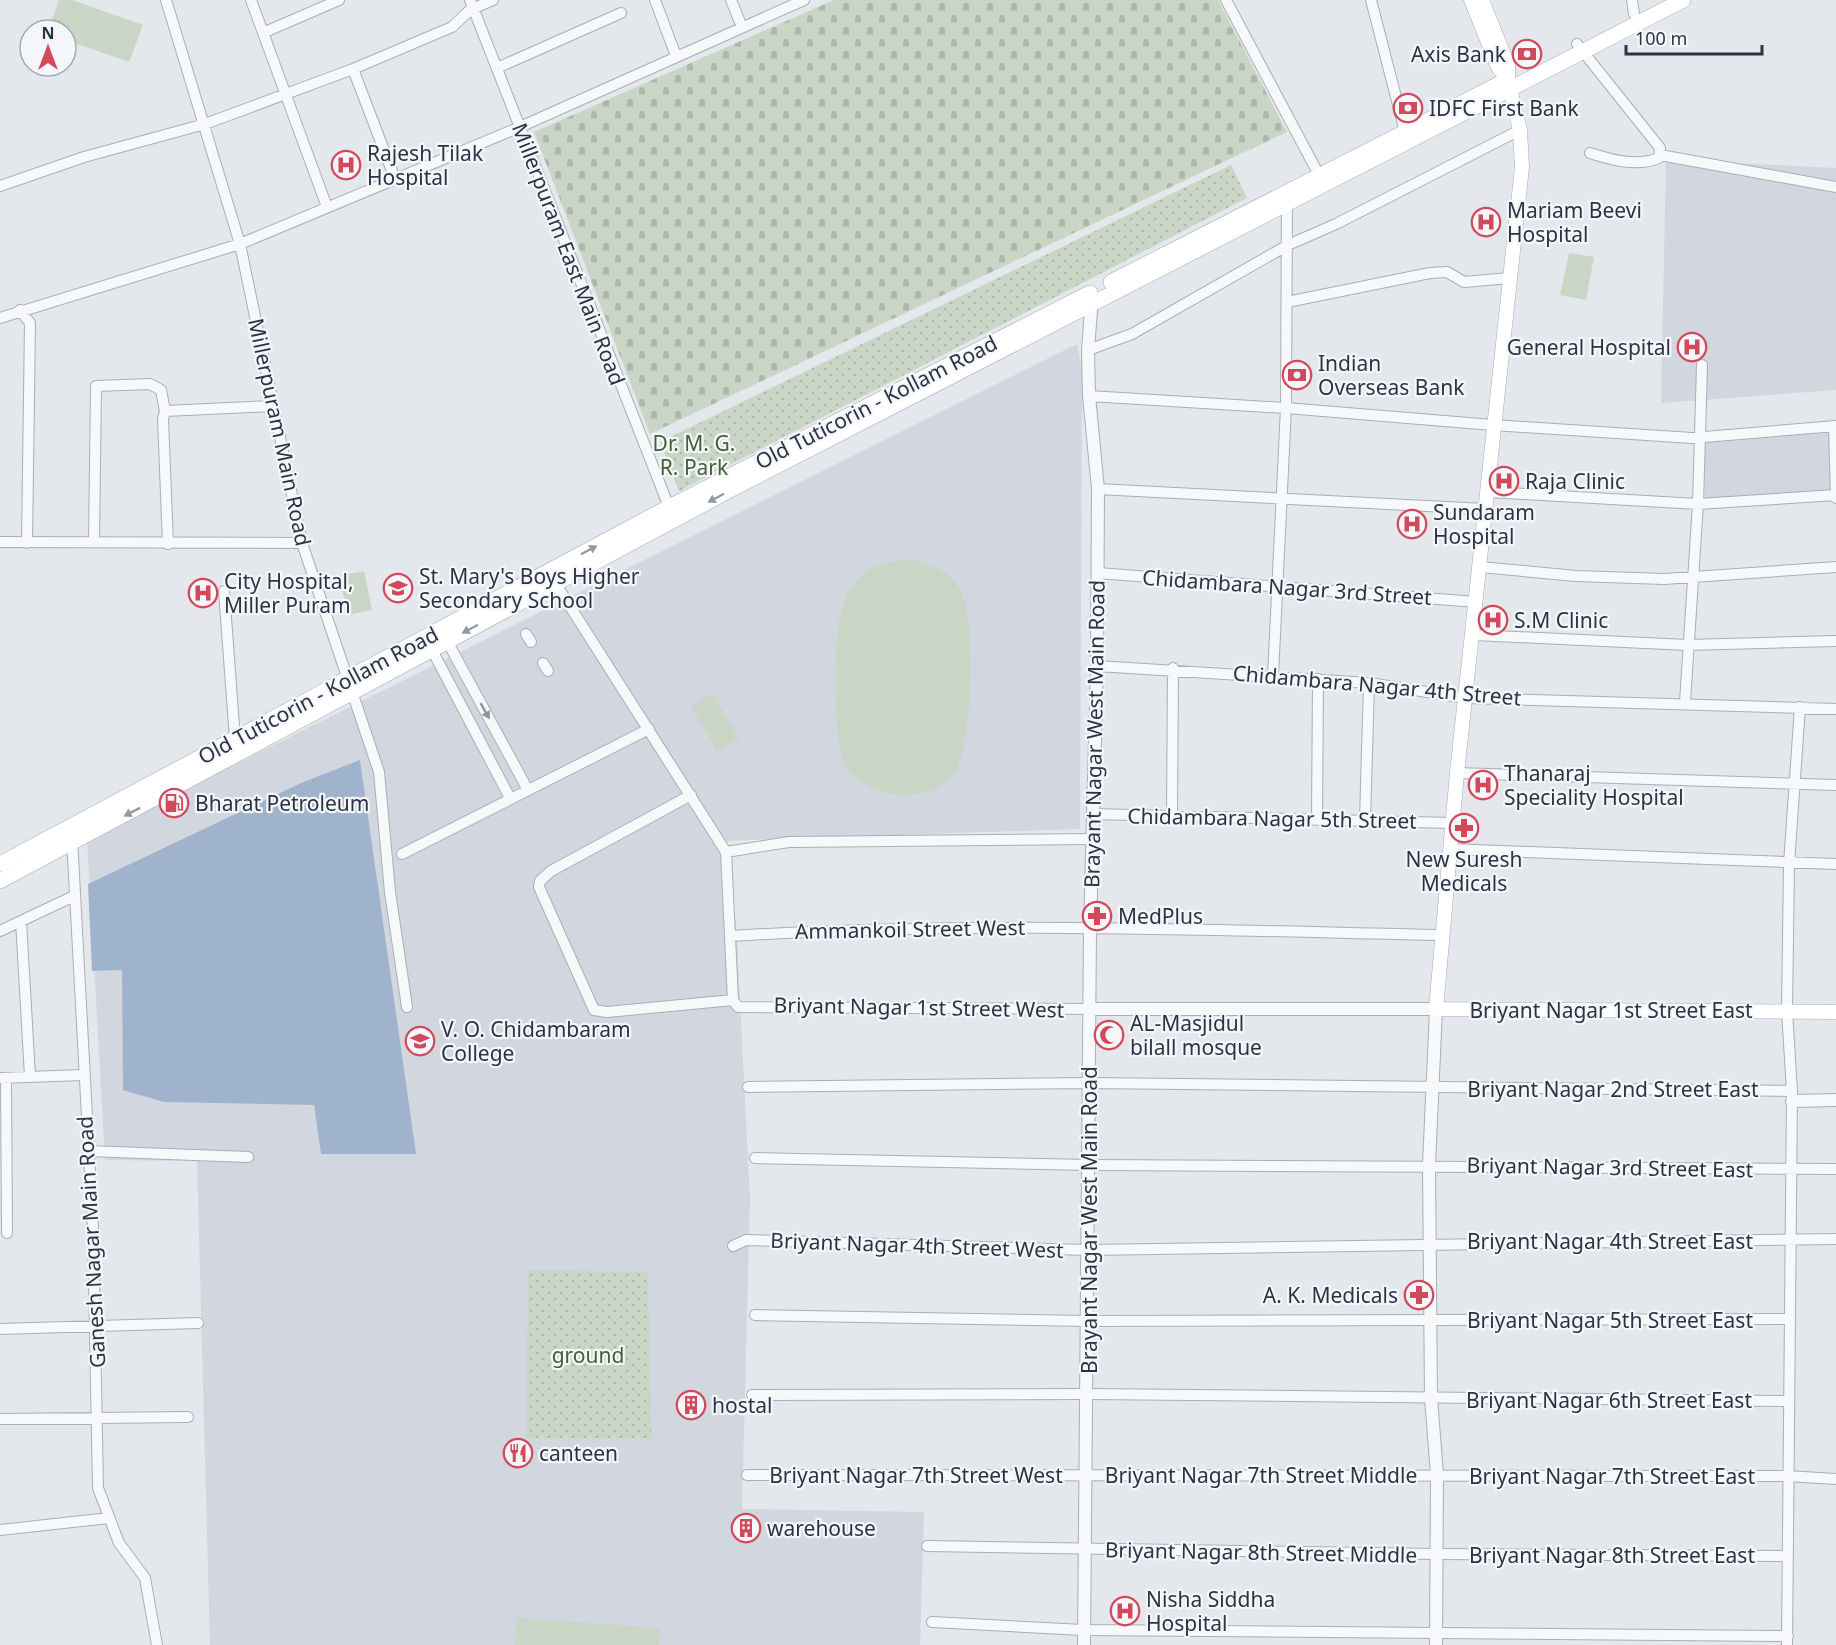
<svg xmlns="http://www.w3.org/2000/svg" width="1836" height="1645" font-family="'Noto Sans',sans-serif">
<defs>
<pattern id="cemetery-stones" width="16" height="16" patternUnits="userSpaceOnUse" patternTransform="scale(1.5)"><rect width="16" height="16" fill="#c9d6c5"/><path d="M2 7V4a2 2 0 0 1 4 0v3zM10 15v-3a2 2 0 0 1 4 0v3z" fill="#adb8ab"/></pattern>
<pattern id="park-dots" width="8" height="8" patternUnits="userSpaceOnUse" patternTransform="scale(1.5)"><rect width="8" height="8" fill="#c9d6c5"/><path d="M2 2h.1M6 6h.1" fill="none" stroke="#adb8ab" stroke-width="1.8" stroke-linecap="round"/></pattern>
</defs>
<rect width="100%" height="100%" fill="#e4e7ec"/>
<path fill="#d2d6de" d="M 1666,160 L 1836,168 L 1836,390 L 1661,403 Z
M 1077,344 L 1082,369 L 1080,829 L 721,841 L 736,922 L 750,1199 L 742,1509 L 924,1512 L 920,1645 L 210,1645 L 197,1161 L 105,1160 L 87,838 Z
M 1830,433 L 1832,492 L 1705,498 L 1702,439 Z"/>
<path fill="#c9d6c5" d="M 59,0 L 72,0 L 143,25 L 129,62 L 66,40 L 66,30 L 48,30 Z
M 1569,253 L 1594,257 L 1586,300 L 1560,295 Z
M 910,559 C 926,564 943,568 954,581 C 959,587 964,598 966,606 C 973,638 974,755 950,779 C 938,790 920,795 904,795 C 879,795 850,781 842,757 C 834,732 834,647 839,621 C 842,605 848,588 860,577 C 874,563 892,561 910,559 Z
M 364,571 L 372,610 L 348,615 L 339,576 Z
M 713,693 L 739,739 L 717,751 L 691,706 Z
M 517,1618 L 660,1628 L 659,1645 L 515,1645 Z"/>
<path fill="url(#cemetery-stones)" d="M 834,0 L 1218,0 L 1287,132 L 650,434 L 534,132 Z"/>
<path fill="url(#park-dots)" d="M 1231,165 L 1247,198 L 679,491 L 660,442 Z
M 528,1270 L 648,1272 L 651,1438 L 526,1438 Z"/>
<path fill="#9fb4cc" d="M 360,760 L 416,1154 L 321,1154 L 314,1105 L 164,1102 L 123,1090 L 122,970 L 92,971 L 88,884 L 301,783 Z"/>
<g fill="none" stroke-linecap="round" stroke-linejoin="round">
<g stroke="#a9aeb7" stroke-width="12">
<path id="minor" d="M 166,0 L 240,244 L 302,543 L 379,772 L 390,892 L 407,1007
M 251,0 L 327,207
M 470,0 L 669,507
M 655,0 L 676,56
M 731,0 L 742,27
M 1226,0 L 1319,175
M 1371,0 L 1405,132
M 1632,0 L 1634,14
M 265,32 L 339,0
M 1577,44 L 1660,148 L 1659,158 C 1637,167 1611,160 1590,153
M 497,68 L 621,13
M 353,69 L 395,179
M 1660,155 L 1836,187
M 0,186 L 84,157 L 205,124 L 353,69 L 452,27 L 470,10 L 493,0
M 1287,302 L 1430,273 L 1447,272 L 1464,282 L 1509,278
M 20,310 L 30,323 L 27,543
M 0,318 L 240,244 L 520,127 L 804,0
M 1088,350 L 1132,334 L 1288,245 L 1336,224 L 1520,130
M 1089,396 L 1286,408 L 1493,425 L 1692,438 L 1836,426
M 165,411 L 273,406
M 1834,426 L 1836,498
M 1098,489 L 1485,509
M 1489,492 L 1698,504 L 1836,495
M 0,542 L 302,543
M 94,542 L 96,386 L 150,384 L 161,390 L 165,411 L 163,419 L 168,544
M 1480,567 L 1576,576 L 1664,579 L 1836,567
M 1098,573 L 1477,602
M 552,578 L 726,852 L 733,1000 L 738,1007 L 1090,1009
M 224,591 L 235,739
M 526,634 L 531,642
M 1474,635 L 1687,645 L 1836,641
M 447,641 L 528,790
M 432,650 L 510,798
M 543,663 L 548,671
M 1097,666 L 1369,683 L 1466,698 L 1836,709
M 1273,676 L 1286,408 L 1287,198
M 1685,702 L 1698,504 L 1702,365
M 1457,773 L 1836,785
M 691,795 L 551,871 L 540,881 L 539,887 L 594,1010 L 607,1012 L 733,1000
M 1092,814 L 1453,823
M 1172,817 L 1173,668
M 1317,820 L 1318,679
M 1365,820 L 1369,683
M 72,838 L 93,1228 L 98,1488 L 119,1543 L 145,1578 L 157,1645
M 1450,849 L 1836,864
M 726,852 L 789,842 L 1092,839
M 402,854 L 649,729
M 21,921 L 30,1076
M 0,931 L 74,896
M 731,936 C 968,921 1205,930 1442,935
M 0,1078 L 83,1075
M 6,1078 L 7,1233
M 748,1087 L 1090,1083 L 1792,1091
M 88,1151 L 248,1157
M 755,1158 L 1090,1165 L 1836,1169
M 733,1246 L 746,1240 L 1088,1250 L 1836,1239
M 755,1315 L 1088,1321 L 1789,1319
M 0,1329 L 198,1323
M 752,1395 L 1088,1394 L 1788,1401
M 0,1419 L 188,1417
M 747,1475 L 1787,1476 L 1836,1479
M 0,1530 L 109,1518
M 927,1546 L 1437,1554 L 1787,1556
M 932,1622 L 1083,1630 L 1788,1636
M 1787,1645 L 1792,1091 L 1787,1011 L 1789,864 L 1800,707"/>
</g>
<g stroke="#a9aeb7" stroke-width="14">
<path id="tertiary" d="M 1090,1009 L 1436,1009 L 1429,1165 L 1431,1398 L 1437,1475 L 1436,1645
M 1792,1101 L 1836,1100
M 1084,1645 L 1090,929 L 1097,666 L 1098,489 L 1089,396 L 1088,350 L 1092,297"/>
</g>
<g stroke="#a9aeb7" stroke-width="15">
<path id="secondary" d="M 1471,0 L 1498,67 L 1508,80
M 1482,0 L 1508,65 L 1508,80 L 1520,130 L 1522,167 L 1457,773 L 1436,1009 L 1836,1012"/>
</g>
<g stroke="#a3abb8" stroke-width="16">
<path id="primary" d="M 1111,282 L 1499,84
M 0,864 L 669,507 L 1090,293
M 0,881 L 730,490 L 1683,0"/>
</g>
<use href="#minor" stroke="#f7f8fa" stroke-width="10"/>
<use href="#tertiary" stroke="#f7f8fa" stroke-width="12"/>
<use href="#secondary" stroke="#fff" stroke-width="14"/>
<use href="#primary" stroke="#fff" stroke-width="15"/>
</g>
<defs><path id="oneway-solid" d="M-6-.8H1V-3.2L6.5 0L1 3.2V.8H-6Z" transform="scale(1.5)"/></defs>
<g fill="#959aa2">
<use href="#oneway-solid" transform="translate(716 498) rotate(152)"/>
<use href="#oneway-solid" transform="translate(589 550) rotate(-28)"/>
<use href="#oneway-solid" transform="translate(470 629) rotate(152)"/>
<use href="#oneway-solid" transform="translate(132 812) rotate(153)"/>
</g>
<use fill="#9196a0" href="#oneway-solid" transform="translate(485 711) rotate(61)"/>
<defs>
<g id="bank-ring" transform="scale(1.5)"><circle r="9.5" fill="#f4f6f9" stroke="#d1495b" stroke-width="1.5"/><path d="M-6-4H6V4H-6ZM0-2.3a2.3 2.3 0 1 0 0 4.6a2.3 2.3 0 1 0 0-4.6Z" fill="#d1495b"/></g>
<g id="hospital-ring" transform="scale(1.5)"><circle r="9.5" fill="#f4f6f9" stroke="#d1495b" stroke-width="1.5"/><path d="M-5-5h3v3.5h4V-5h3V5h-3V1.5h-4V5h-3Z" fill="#d1495b"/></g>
<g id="school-ring" transform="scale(1.5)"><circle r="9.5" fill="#f4f6f9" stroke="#d1495b" stroke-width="1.5"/><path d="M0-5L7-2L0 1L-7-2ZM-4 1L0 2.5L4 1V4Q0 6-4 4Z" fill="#d1495b"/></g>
<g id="fuel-ring" transform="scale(1.5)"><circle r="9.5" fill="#f4f6f9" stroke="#d1495b" stroke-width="1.5"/><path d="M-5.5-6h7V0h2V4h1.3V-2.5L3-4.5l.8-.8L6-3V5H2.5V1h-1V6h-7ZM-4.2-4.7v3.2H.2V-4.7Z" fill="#d1495b"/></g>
<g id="pharmacy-ring" transform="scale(1.5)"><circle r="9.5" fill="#f4f6f9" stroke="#d1495b" stroke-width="1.5"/><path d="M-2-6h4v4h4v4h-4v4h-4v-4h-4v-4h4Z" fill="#d1495b"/></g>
<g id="mosque-ring" transform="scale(1.5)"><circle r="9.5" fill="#f4f6f9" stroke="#d1495b" stroke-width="1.5"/><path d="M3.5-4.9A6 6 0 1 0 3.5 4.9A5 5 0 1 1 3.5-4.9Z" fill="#d1495b"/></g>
<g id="university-ring" transform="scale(1.5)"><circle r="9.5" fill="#f4f6f9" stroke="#d1495b" stroke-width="1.5"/><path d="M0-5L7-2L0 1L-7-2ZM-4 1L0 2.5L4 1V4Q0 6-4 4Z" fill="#d1495b"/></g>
<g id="building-ring" transform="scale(1.5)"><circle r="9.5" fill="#f4f6f9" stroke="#d1495b" stroke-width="1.5"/><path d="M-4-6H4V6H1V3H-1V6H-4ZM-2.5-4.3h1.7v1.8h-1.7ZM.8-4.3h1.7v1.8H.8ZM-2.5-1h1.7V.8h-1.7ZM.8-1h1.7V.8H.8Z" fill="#d1495b"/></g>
<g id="restaurant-ring" transform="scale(1.5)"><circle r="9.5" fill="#f4f6f9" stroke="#d1495b" stroke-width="1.5"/><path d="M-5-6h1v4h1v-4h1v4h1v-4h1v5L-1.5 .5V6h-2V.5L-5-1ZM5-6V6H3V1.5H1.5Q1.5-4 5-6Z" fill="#d1495b"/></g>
</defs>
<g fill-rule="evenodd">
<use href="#bank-ring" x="1527" y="54"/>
<use href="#bank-ring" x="1408" y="108"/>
<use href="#hospital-ring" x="346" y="165"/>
<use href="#hospital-ring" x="1486" y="222"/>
<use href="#hospital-ring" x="1692" y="347"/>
<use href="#bank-ring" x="1297" y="375"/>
<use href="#hospital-ring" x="1504" y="481"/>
<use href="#hospital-ring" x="1412" y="524"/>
<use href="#school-ring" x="398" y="588"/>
<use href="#hospital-ring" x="203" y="593"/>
<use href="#hospital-ring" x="1493" y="620"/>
<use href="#hospital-ring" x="1483" y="785"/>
<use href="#fuel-ring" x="174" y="803"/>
<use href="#pharmacy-ring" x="1464" y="828"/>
<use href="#pharmacy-ring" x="1097" y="916"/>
<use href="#mosque-ring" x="1109" y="1035"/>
<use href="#university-ring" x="420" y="1041"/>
<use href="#pharmacy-ring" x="1419" y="1295"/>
<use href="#building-ring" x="691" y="1405"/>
<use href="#restaurant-ring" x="518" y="1453"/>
<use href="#building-ring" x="746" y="1528"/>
<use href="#hospital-ring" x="1125" y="1611"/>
</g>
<g text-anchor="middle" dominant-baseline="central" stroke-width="4.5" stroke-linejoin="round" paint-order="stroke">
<g font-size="21" fill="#2b3445" stroke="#f4f6f9" text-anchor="start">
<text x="1506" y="54" text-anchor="end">Axis Bank</text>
<text x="1429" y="108">IDFC First Bank</text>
<text x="367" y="153">Rajesh Tilak<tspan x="367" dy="24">Hospital</tspan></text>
<text x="1507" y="210">Mariam Beevi<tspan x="1507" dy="24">Hospital</tspan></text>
<text x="1671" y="347" text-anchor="end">General Hospital</text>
<text x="1318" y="363">Indian<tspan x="1318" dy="24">Overseas Bank</tspan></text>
<text x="1525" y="481">Raja Clinic</text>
<text x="1433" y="512">Sundaram<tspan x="1433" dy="24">Hospital</tspan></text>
<text x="419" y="576">St. Mary's Boys Higher<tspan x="419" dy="24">Secondary School</tspan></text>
<text x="224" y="581">City Hospital,<tspan x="224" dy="24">Miller Puram</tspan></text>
<text x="1514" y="620">S.M Clinic</text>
<text x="1504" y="773">Thanaraj<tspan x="1504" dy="24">Speciality Hospital</tspan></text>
<text x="195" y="803">Bharat Petroleum</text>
<text x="1464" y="859" text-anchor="middle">New Suresh<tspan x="1464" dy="24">Medicals</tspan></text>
<text x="1118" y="916">MedPlus</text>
<text x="1130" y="1023">AL-Masjidul<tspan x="1130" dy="24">bilall mosque</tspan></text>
<text x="441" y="1029">V. O. Chidambaram<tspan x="441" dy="24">College</tspan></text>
<text x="1398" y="1295" text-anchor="end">A. K. Medicals</text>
<text x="712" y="1405">hostal</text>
<text x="539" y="1453">canteen</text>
<text x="767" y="1528">warehouse</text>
<text x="1146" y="1599">Nisha Siddha<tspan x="1146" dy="24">Hospital</tspan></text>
</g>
<g font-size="21" fill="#2b3445" stroke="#f4f6f9">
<text transform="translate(569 254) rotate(69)">Millerpuram East Main Road</text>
<text transform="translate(876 402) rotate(-27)">Old Tuticorin - Kollam Road</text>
<text transform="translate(280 432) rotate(78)">Millerpuram Main Road</text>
<text transform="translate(1287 587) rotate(4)">Chidambara Nagar 3rd Street</text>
<text transform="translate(1377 685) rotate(5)">Chidambara Nagar 4th Street</text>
<text transform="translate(318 695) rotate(-28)">Old Tuticorin - Kollam Road</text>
<text transform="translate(1094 734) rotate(-89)">Brayant Nagar West Main Road</text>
<text transform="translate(1272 818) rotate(1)">Chidambara Nagar 5th Street</text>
<text transform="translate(910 929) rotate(-1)">Ammankoil Street West</text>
<text transform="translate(919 1007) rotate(1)">Briyant Nagar 1st Street West</text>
<text x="1611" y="1010">Briyant Nagar 1st Street East</text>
<text x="1613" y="1089">Briyant Nagar 2nd Street East</text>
<text transform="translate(1610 1167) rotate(1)">Briyant Nagar 3rd Street East</text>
<text transform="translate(1089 1220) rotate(-90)">Brayant Nagar West Main Road</text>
<text x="1610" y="1241">Briyant Nagar 4th Street East</text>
<text transform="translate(91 1242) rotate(-93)">Ganesh Nagar Main Road</text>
<text transform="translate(917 1245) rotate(2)">Briyant Nagar 4th Street West</text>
<text x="1610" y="1320">Briyant Nagar 5th Street East</text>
<text x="1609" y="1400">Briyant Nagar 6th Street East</text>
<text x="916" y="1475">Briyant Nagar 7th Street West</text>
<text x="1261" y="1475">Briyant Nagar 7th Street Middle</text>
<text x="1612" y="1476">Briyant Nagar 7th Street East</text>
<text transform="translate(1261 1552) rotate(1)">Briyant Nagar 8th Street Middle</text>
<text x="1612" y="1555">Briyant Nagar 8th Street East</text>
</g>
<g font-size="21" fill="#3f6138" stroke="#f4f6f9">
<text x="694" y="443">Dr. M. G.<tspan x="694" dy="24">R. Park</tspan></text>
<text x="588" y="1355">ground</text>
</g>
</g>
<g transform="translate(48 48)"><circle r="28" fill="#f4f6f9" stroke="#a4a8b1" stroke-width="1.5"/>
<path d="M0-4.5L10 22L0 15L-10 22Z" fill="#d1495b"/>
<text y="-9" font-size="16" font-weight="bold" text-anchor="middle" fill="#2b3445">N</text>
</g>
<path d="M1626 45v9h136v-9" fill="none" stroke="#2b3445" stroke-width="3"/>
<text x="1635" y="45" font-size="18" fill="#2b3445" stroke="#f4f6f9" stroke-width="4.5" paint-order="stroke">100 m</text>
</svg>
